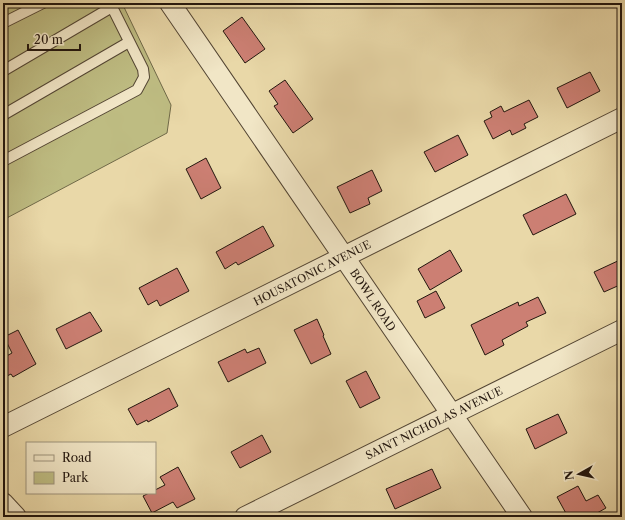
<svg xmlns="http://www.w3.org/2000/svg" width="625" height="520" font-family="'Libre Caslon Text',serif">
<rect width="100%" height="100%" fill="#e9d8a8"/>
<filter id="stains"><feTurbulence type="fractalNoise" baseFrequency=".005" numOctaves="4"/><feColorMatrix values="0 0 0 0 .2 0 0 0 0 .09 0 0 0 0 .02 0 0 0 .5 -.17"/></filter>
<radialGradient id="worn" r=".72"><stop offset=".6" stop-color="#630" stop-opacity="0"/><stop offset="1" stop-color="#630" stop-opacity=".3"/></radialGradient>
<path fill="#bebc82" stroke="#706948" d="M 10,3 L 122,3 L 171,105 L 167,133 L 3,220 L 3,6 Z"/>
<path fill="#cc7f73" stroke="#22160e" d="M 242,17 L 265,49 L 245,63 L 223,31 Z
M 590,72 L 600,91 L 567,108 L 557,88 Z
M 285,80 L 313,119 L 293,133 L 274,106 L 278,104 L 269,91 Z
M 529,100 L 538,117 L 524,124 L 526,128 L 512,135 L 510,130 L 493,139 L 484,121 L 492,117 L 490,112 L 501,106 L 504,112 Z
M 458,135 L 468,155 L 435,172 L 424,152 Z
M 206,158 L 221,188 L 201,199 L 186,169 Z
M 372,170 L 382,191 L 368,198 L 370,204 L 350,213 L 337,187 Z
M 566,194 L 576,214 L 533,235 L 523,215 Z
M 263,226 L 274,246 L 238,265 L 236,262 L 225,269 L 216,252 Z
M 450,250 L 462,271 L 430,290 L 418,269 Z
M 622,259 L 622,284 L 604,292 L 594,272 Z
M 177,268 L 189,291 L 160,306 L 157,300 L 148,305 L 139,288 Z
M 436,291 L 445,308 L 425,318 L 417,301 Z
M 538,297 L 546,313 L 526,322 L 528,326 L 502,340 L 504,345 L 485,355 L 471,325 L 518,302 L 519,306 Z
M 90,312 L 102,331 L 66,349 L 56,329 Z
M 317,319 L 324,335 L 323,336 L 331,354 L 311,364 L 294,330 Z
M 18,330 L 36,364 L 13,377 L 11,374 L 3,378 L 3,358 L 12,353 L 4,337 Z
M 259,348 L 266,363 L 228,382 L 218,362 L 245,349 L 247,353 Z
M 366,371 L 380,398 L 360,408 L 346,381 Z
M 169,388 L 178,406 L 148,422 L 147,420 L 137,425 L 128,409 Z
M 558,414 L 567,433 L 535,449 L 526,429 Z
M 262,435 L 271,452 L 240,468 L 231,452 Z
M 178,467 L 195,499 L 177,508 L 173,502 L 152,513 L 143,496 L 149,493 L 155,493 L 155,490 L 165,485 L 160,477 Z
M 432,469 L 441,488 L 395,509 L 386,489 Z
M 578,486 L 586,501 L 598,495 L 606,508 L 590,517 L 568,517 L 557,497 Z"/>
<g fill="none" stroke-linecap="round" stroke-linejoin="round">
<g stroke="#544634" stroke-width="12">
<path id="service" d="M 3,23 L 43,3
M 3,71 L 112,7 L 143,69 L 144,77 L 137,90 L 3,161
M 3,115 L 129,42"/>
</g>
<g stroke="#544634" stroke-width="22">
<path id="minor" d="M 170,3 L 522,517
M 3,427 L 622,118
M 3,503 L 16,517
M 245,517 L 622,330"/>
</g>
<use href="#service" stroke="#f1e6c6" stroke-width="10"/>
<use href="#minor" stroke="#f1e6c6" stroke-width="20"/>
</g>
<g text-anchor="middle" dominant-baseline="central" stroke-width="4" stroke-linejoin="round" paint-order="stroke">
<g font-size="11" fill="#22160e" stroke="#f1e6c6">
<text transform="translate(312 273) rotate(-27)">HOUSATONIC AVENUE</text>
<text transform="translate(373 300) rotate(56)">BOWL ROAD</text>
<text transform="translate(434 423) rotate(-26)">SAINT NICHOLAS AVENUE</text>
</g>
</g>
<rect width="625" height="520" fill="none" stroke="#e9d8a8" stroke-width="16"/>
<rect x="4" y="4" width="617" height="512" fill="none" stroke="#22160e" stroke-width="2"/>
<rect x="8" y="8" width="609" height="504" fill="none" stroke="#22160e"/>
<rect x="26" y="442" width="130" height="52" fill="#f1e6c6" stroke="#9e937c"/>
<rect x="34" y="455" width="20" height="6" fill="#f1e6c6" stroke="#9e937c"/>
<text x="62" y="462" font-size="12" fill="#22160e">Road</text>
<rect x="34" y="472" width="20" height="12" fill="#bebc82" stroke="#9e937c"/>
<text x="62" y="482" font-size="12" fill="#22160e">Park</text>
<g transform="translate(579 474) rotate(262)" stroke="#f1e6c6" stroke-width="3" paint-order="stroke">
<path d="M0-3L7 15L0 10L-7 15Z" fill="#22160e"/>
<text y="-6" font-size="11" font-weight="bold" text-anchor="middle" fill="#22160e">N</text>
</g>
<path d="M28 44v6h52v-6" fill="none" stroke="#22160e" stroke-width="2"/>
<text x="34" y="44" font-size="12" fill="#22160e" stroke="#f1e6c6" stroke-width="3" paint-order="stroke">20 m</text>
<rect width="100%" height="100%" filter="url(#stains)"/>
<rect width="100%" height="100%" fill="url(#worn)"/>
</svg>
